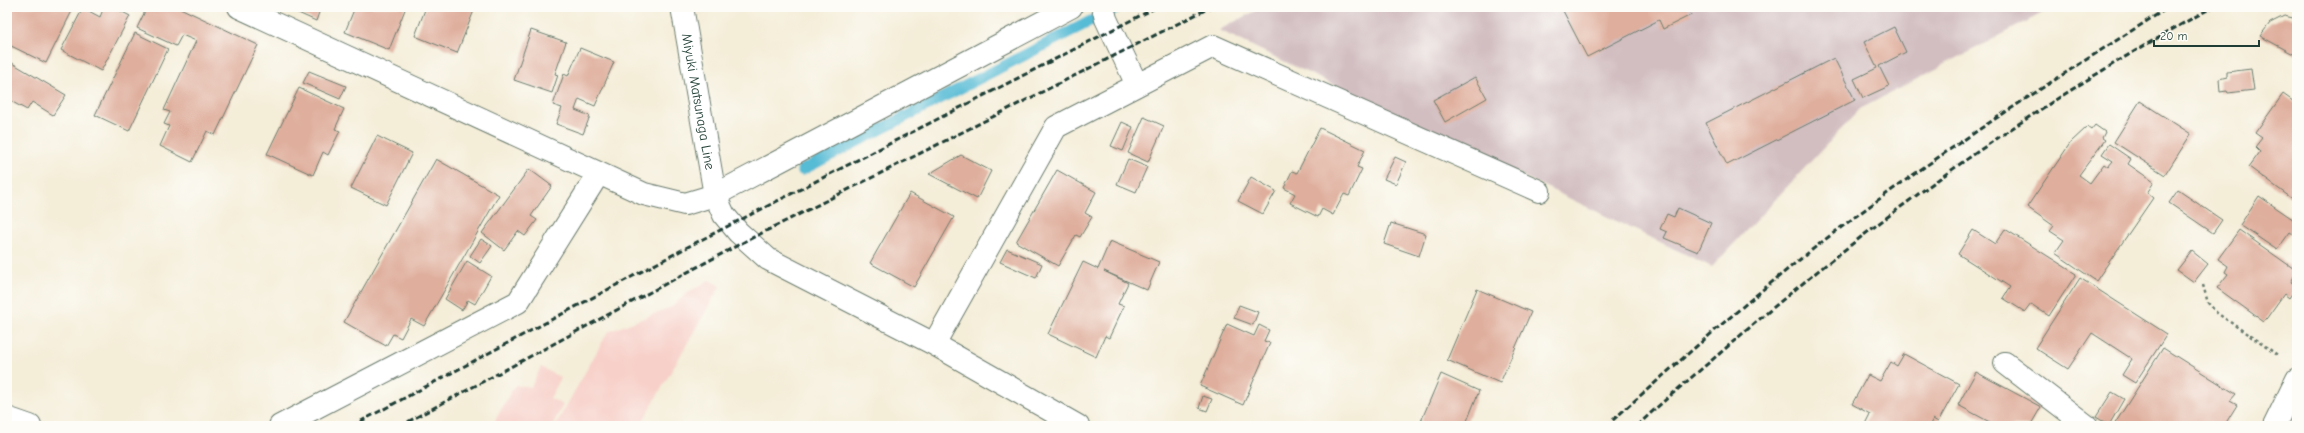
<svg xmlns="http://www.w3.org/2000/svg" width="2304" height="433" font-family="'Comic Neue',sans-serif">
<rect width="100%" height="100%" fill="#fdfcf7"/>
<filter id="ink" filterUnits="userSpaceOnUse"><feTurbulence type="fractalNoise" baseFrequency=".025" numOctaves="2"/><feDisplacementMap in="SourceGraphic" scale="8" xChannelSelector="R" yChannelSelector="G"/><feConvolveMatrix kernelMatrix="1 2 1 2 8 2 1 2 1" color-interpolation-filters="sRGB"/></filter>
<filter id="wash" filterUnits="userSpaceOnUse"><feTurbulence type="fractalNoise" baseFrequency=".012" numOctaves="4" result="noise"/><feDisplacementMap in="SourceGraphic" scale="16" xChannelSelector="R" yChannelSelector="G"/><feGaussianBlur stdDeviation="0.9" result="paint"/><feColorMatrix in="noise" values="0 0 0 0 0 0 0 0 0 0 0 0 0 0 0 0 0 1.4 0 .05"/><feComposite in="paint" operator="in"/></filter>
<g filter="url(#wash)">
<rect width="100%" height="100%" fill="#f4edd8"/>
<path fill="#f7d0c9" d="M 709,280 L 720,286 L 640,426 L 555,426 L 608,332 L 672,307 L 685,295 Z
M 541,367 L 561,378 L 550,398 L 563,405 L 552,426 L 492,426 L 515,385 L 531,387 Z"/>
<path fill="#d2bec1" d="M 1263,7 L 2054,7 L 1860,109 L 1712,267 L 1219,30 Z"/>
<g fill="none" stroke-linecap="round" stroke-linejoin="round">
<path stroke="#57bbd5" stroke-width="11" d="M 802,170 L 1118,7"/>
</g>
<g id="blocks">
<path fill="#dfae9c" d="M 7,7 L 74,7 L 46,63 L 7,44 Z
M 104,7 L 113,7 L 130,16 L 101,71 L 61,50 L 83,8 L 100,17 Z
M 147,7 L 178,7 L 258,45 L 215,135 L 207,131 L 192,162 L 160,146 L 169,126 L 164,124 L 170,112 L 164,110 L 196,41 L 182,35 L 176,46 L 137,28 Z
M 285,7 L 321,7 L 316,21 Z
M 355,7 L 406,7 L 389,50 L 345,32 Z
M 426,7 L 475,8 L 457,53 L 415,36 Z
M 1561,7 L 1687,7 L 1691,15 L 1663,29 L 1659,20 L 1587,57 Z
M 2297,12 L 2297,56 L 2260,36 L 2270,23 L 2284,16 L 2293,18 Z
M 1894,27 L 1906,52 L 1879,66 L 1889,86 L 1863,98 L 1854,79 L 1877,68 L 1864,42 Z
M 531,30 L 566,42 L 555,74 L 558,75 L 552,93 L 514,80 Z
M 135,33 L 168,49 L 129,131 L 95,115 Z
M 580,48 L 614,62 L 595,106 L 579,99 L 575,110 L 590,116 L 583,134 L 556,124 L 562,108 L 553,105 L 564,74 L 568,76 Z
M 1834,58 L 1855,100 L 1727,165 L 1706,123 Z
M 7,60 L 66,95 L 53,115 L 32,102 L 27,110 L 7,99 Z
M 2251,69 L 2254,90 L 2228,93 L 2227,91 L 2220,92 L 2219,79 L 2227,77 L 2227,72 Z
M 309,71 L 346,86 L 340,99 L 303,83 Z
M 1475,77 L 1487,98 L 1445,122 L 1433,100 Z
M 299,88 L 344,109 L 335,129 L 340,131 L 328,155 L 323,152 L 313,175 L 267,154 Z
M 2283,94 L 2297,104 L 2297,196 L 2294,200 L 2249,167 L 2260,152 L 2255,147 L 2262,138 L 2255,133 Z
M 2140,101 L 2191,134 L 2165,175 L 2114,142 Z
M 1144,117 L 1164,126 L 1148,162 L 1128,153 Z
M 1122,122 L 1133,127 L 1123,151 L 1111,146 Z
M 2095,125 L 2105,132 L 2102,138 L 2105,140 L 2079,175 L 2090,183 L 2104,164 L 2108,167 L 2113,161 L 2102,154 L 2109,144 L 2131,159 L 2128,164 L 2154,182 L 2147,193 L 2153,198 L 2096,281 L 2055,253 L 2064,240 L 2050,231 L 2054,226 L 2027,207 L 2071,142 L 2087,127 L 2091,130 Z
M 1320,128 L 1365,150 L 1357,167 L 1362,169 L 1349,196 L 1344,194 L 1333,215 L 1322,209 L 1318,217 L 1290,203 L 1295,194 L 1284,188 L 1292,171 L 1297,173 Z
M 377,136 L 412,153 L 386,205 L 351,188 Z
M 961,155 L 991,171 L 977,199 L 929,174 Z
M 1395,157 L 1406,162 L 1396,184 L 1384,179 Z
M 436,159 L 499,195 L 424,326 L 411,319 L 401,338 L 393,334 L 386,346 L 344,322 Z
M 1128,159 L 1147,167 L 1136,192 L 1117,184 Z
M 529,169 L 552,186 L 531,216 L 537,220 L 525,236 L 518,231 L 504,250 L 482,233 Z
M 1057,170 L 1096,192 L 1085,213 L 1092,217 L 1080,237 L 1076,235 L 1058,266 L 1016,242 Z
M 1251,177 L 1276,191 L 1263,214 L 1238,201 Z
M 2178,190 L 2222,220 L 2213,233 L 2169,203 Z
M 910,193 L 954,217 L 914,287 L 870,263 Z
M 2259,196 L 2297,222 L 2297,237 L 2290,232 L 2277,250 L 2240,225 Z
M 1678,208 L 1711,223 L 1698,252 L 1664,238 L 1667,232 L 1660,229 L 1667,214 L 1674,217 Z
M 1391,223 L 1426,234 L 1419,256 L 1384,244 Z
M 2005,229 L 2076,274 L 2049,316 L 2031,304 L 2025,312 L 2003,298 L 2010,287 L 1958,254 L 1973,230 L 1995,244 Z
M 2239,230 L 2297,271 L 2291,282 L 2297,286 L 2289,298 L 2284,294 L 2264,322 L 2217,288 L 2228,274 L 2225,272 L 2228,266 L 2218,259 Z
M 481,239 L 492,246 L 480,263 L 470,256 Z
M 1110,241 L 1159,262 L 1147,290 L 1104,271 L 1128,283 L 1118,304 L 1124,306 L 1109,338 L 1105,336 L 1096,357 L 1048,334 L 1083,262 L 1098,269 Z
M 1007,249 L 1042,264 L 1036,278 L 1000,262 Z
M 2192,251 L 2208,264 L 2194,282 L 2177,270 Z
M 467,261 L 491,276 L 475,304 L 468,300 L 462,310 L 445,299 Z
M 2080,278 L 2167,334 L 2135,383 L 2122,375 L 2132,359 L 2092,333 L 2068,369 L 2035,348 Z
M 1477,289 L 1531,312 L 1500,383 L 1447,360 Z
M 1239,305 L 1258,312 L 1253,325 L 1234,318 Z
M 1227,324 L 1254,336 L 1259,325 L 1269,330 L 1264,341 L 1270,343 L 1243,405 L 1200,386 Z
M 2163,348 L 2236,394 L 2230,401 L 2237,405 L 2224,426 L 2171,426 L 2168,423 L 2166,426 L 2114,425 Z
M 1904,354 L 1959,384 L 1938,422 L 1933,419 L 1929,426 L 1869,426 L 1865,424 L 1870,414 L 1852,404 L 1868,375 L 1880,381 L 1891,362 L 1897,366 Z
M 1976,372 L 2041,407 L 2030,426 L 1997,426 L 1958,405 Z
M 1441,374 L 1479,391 L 1465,426 L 1419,426 Z
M 2112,392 L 2124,399 L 2109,425 L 2096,417 Z
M 1203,396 L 1212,399 L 1207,411 L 1199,408 Z"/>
</g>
</g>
<g filter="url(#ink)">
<use href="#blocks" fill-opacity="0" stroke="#6a7b6d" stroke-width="1"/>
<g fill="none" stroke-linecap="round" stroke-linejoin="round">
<g stroke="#6a7b6d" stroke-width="24">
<path id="minor" d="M 239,7 L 644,194 L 685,204 L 715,195 L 1071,7
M 1103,7 L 1106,19 L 1137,85
M 715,195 L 724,215 L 738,232 L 768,259 L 934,344 L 1078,426
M 934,344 L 1056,127 L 1213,46 L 1539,191
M 2005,363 L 2087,426
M 7,418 L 30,426
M 280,426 L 518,302 L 599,173
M 2274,426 L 2297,379"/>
</g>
<g stroke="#6a7b6d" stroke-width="24">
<g id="major">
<path id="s1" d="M 682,7 L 715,195"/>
</g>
</g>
<path stroke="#6a7b6d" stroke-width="2.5" stroke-dasharray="3 3" stroke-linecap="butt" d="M 2203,285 L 2208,303 L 2217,313 L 2279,356"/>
<use href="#minor" stroke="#fff" stroke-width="22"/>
<use href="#major" stroke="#fff" stroke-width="22"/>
<path stroke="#1f3d34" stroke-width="3" stroke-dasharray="6 3" stroke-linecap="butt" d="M 352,426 L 697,242 L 1157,7
M 400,426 L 742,243 L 1211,7
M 1606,426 C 1690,352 1773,277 1863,211 C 1962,138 2065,73 2169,7
M 1637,426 C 1665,399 1696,374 1726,348 C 1875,218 2039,101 2213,7"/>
</g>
</g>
<g text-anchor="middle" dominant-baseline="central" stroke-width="3.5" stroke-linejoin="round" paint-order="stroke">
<g font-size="14" fill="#1f3d34" stroke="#fdfcf7">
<text stroke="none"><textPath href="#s1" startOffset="96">Miyuki Matsunaga Line</textPath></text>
</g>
</g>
<rect width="2304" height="433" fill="none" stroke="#fdfcf7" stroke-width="24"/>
<path d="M2154 40v6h105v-6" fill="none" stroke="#1f3d34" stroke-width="2"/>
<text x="2160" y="40" font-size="12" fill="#1f3d34" stroke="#fdfcf7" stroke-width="3" paint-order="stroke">20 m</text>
</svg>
